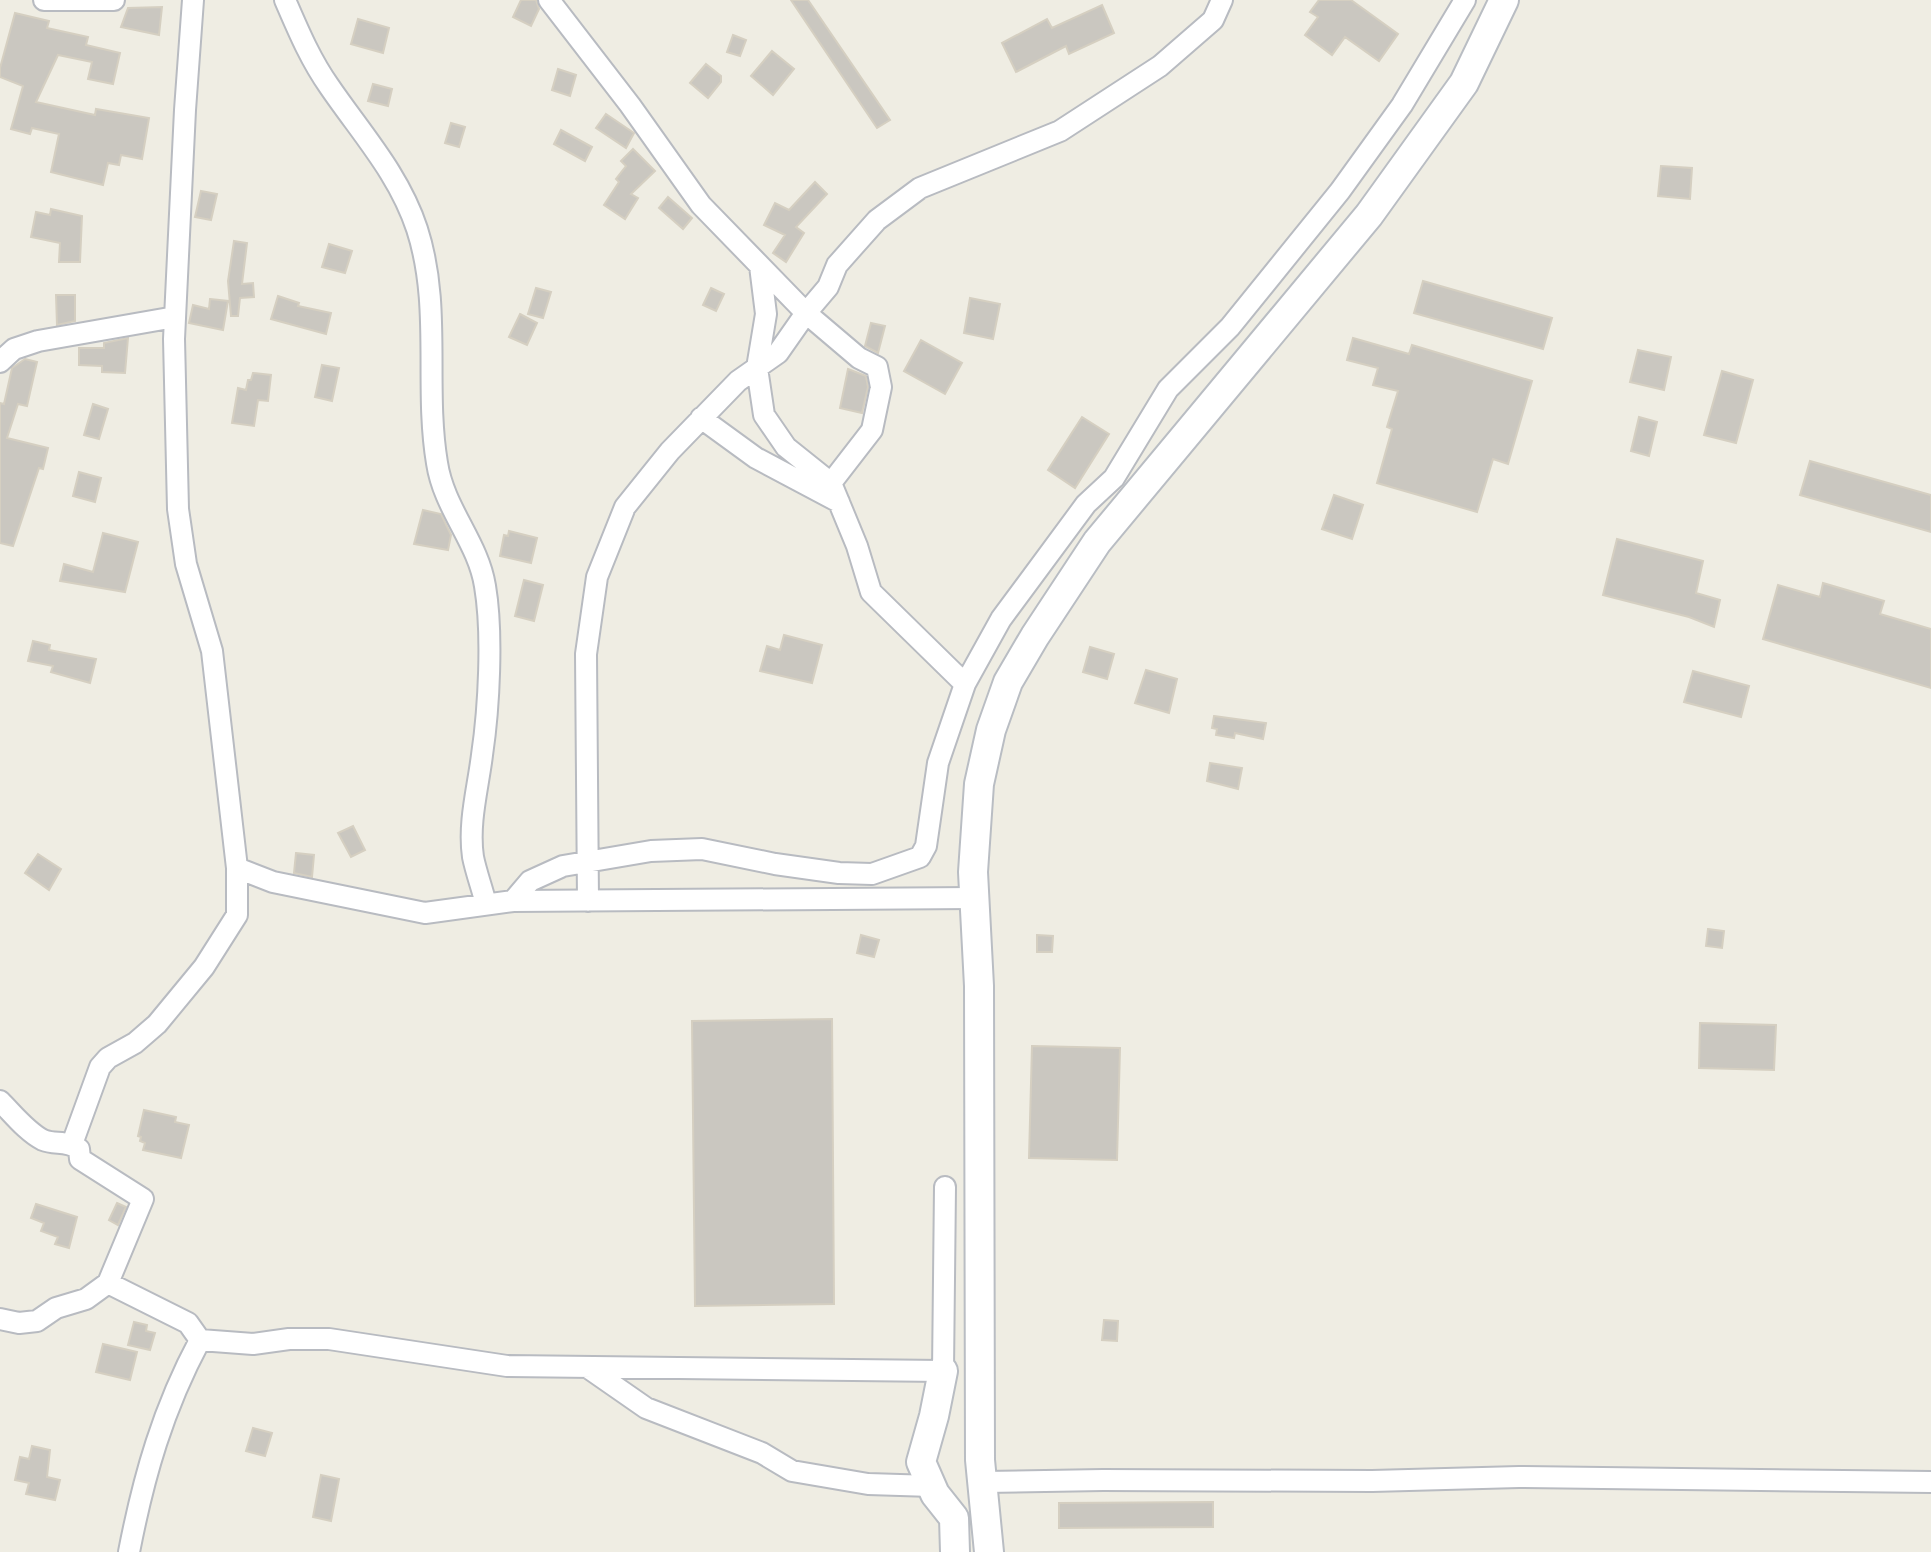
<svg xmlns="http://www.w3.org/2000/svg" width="1931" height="1552" font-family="Montserrat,sans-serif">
<rect width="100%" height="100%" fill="#efede3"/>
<path fill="#cac7c0" stroke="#d5cfc1" stroke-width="2" d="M 521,0 L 536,0 L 539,9 L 531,26 L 513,17 Z
M 791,0 L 808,0 L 890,120 L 877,128 Z
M 1319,0 L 1351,0 L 1398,34 L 1379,61 L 1345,37 L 1332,55 L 1305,35 L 1318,17 L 1310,12 Z
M 1102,5 L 1114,33 L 1069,54 L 1066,46 L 1016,72 L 1002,43 L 1047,19 L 1052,28 Z
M 162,7 L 159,35 L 121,27 L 128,8 Z
M 15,13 L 49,21 L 47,28 L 88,37 L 86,45 L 120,53 L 113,84 L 88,79 L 92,62 L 58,55 L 36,102 L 95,115 L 96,109 L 149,118 L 142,159 L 121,155 L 119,165 L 108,163 L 103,185 L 51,172 L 59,134 L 32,128 L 30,134 L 11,129 L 23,86 L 0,77 L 0,68 Z
M 358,19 L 389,28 L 383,53 L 351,44 Z
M 733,35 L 746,40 L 740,56 L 727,52 Z
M 772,51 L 794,69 L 773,95 L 751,76 Z
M 706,64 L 721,76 L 721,82 L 708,98 L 690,83 Z
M 558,69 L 576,75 L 570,96 L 552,90 Z
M 373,84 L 392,89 L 388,106 L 368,101 Z
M 606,114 L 634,133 L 626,148 L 596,128 Z
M 451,123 L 465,127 L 459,147 L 445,143 Z
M 561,130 L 592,147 L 585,161 L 554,144 Z
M 633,149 L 655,171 L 631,194 L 638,198 L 625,219 L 604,205 L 619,182 L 616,179 L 626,166 L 621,161 Z
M 1661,166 L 1692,168 L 1690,199 L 1658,196 Z
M 815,182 L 827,194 L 796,227 L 804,233 L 786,262 L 773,253 L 785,235 L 764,225 L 775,203 L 789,210 Z
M 201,191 L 217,194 L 211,220 L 195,217 Z
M 668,197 L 692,218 L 683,229 L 659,208 Z
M 51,209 L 82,216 L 80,262 L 59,262 L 60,243 L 31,237 L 36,212 L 50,215 Z
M 234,241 L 247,243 L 242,284 L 253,283 L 254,297 L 240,298 L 238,316 L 231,316 L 228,281 Z
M 329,244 L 352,251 L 345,273 L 322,267 Z
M 1423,281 L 1552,318 L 1543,349 L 1414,313 Z
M 536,288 L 551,292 L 543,318 L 528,314 Z
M 711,288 L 724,294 L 716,311 L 703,305 Z
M 56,295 L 75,295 L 75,321 L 57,325 Z
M 278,296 L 299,303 L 298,306 L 331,313 L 326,334 L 271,319 Z
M 970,298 L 1000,304 L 993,339 L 964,333 Z
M 210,299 L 228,301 L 223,330 L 189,323 L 193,305 L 209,309 Z
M 520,314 L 537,323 L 527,345 L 509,337 Z
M 871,323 L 885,326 L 878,353 L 865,346 Z
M 128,338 L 125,373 L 102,372 L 102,366 L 79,365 L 79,348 L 104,348 L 104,343 Z
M 1353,338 L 1409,354 L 1412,345 L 1532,381 L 1508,464 L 1493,459 L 1477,512 L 1377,483 L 1392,429 L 1387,427 L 1398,391 L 1373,385 L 1378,368 L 1347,360 Z
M 921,340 L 962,363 L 945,394 L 904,371 Z
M 1638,350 L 1671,357 L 1664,390 L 1630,382 Z
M 25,359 L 37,362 L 27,406 L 18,404 L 7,438 L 48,448 L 43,469 L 39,468 L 13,546 L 0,543 L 0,403 L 4,404 L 12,368 Z
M 322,365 L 339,368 L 332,401 L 315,397 Z
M 848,369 L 866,376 L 868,387 L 862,413 L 840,408 Z
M 1722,371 L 1753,380 L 1736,443 L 1704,435 Z
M 253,373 L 271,375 L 268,401 L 258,400 L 254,426 L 232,423 L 238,388 L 246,390 L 248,380 L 251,380 Z
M 93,404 L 108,409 L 99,439 L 84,435 Z
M 1082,417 L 1109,434 L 1075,488 L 1048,470 Z
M 1639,417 L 1657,422 L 1649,456 L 1631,451 Z
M 1810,461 L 1931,495 L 1931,532 L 1800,495 Z
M 79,472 L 101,478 L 95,502 L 73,496 Z
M 1334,495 L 1363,505 L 1352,539 L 1322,529 Z
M 423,510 L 441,514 L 451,535 L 448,550 L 414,544 Z
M 509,531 L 537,538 L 531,563 L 500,556 L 504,535 L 508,536 Z
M 103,533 L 138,542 L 125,592 L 60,581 L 64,564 L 93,572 Z
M 1617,539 L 1703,561 L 1696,593 L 1720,600 L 1714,627 L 1689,617 L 1603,595 Z
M 524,580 L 543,585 L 534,621 L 515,616 Z
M 1823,583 L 1884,601 L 1880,614 L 1931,629 L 1931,688 L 1763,639 L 1778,585 L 1820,597 Z
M 784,635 L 822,645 L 812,683 L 760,671 L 767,646 L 780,650 Z
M 33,641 L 50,645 L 49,650 L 96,659 L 90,683 L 51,672 L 53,666 L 28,661 Z
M 1090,647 L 1114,654 L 1107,679 L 1083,672 Z
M 1146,670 L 1177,679 L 1169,713 L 1135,703 Z
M 1693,671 L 1749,686 L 1741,717 L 1684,702 Z
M 1214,716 L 1266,723 L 1263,739 L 1235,733 L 1234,738 L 1216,735 L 1217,729 L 1212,728 Z
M 1210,763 L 1242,768 L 1238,789 L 1207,781 Z
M 353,826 L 365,850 L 351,857 L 338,833 Z
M 296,853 L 314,855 L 312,877 L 294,873 Z
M 38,854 L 61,869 L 49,890 L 25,873 Z
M 1708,929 L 1724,931 L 1722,948 L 1706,946 Z
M 861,935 L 879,940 L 874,957 L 857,953 Z
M 1037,935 L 1053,936 L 1052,952 L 1037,952 Z
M 832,1019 L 834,1304 L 695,1306 L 692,1021 Z
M 1700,1023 L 1776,1025 L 1774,1070 L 1699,1068 Z
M 1032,1046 L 1120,1048 L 1117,1160 L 1029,1158 Z
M 144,1110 L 176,1117 L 175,1122 L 189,1125 L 181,1158 L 143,1150 L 145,1143 L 140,1141 L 141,1137 L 138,1136 Z
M 117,1203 L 126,1207 L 118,1225 L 109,1220 Z
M 36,1204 L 77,1217 L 69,1248 L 55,1244 L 58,1237 L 41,1231 L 44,1223 L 31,1218 Z
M 1104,1320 L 1118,1321 L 1117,1341 L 1102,1340 Z
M 134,1322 L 147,1325 L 146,1331 L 155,1333 L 150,1350 L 128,1345 Z
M 103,1344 L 137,1352 L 130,1380 L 96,1372 Z
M 253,1428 L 272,1433 L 265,1456 L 246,1451 Z
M 32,1446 L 50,1450 L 47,1477 L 60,1480 L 55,1500 L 26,1494 L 29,1483 L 15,1480 L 20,1457 L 29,1459 Z
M 321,1475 L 339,1479 L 331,1521 L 313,1517 Z
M 1213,1502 L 1213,1527 L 1059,1528 L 1059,1503 Z"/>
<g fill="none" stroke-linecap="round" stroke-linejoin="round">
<g stroke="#b8bbc1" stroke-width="24">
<path id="street" d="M 44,0 L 114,0
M 285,0 C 298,30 310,59 329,86 C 361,133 399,174 417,229 C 442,306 424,385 437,463 C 444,509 478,542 485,586 C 493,633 489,708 482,755 C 478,788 468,823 473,857 C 476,872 482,888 486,904
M 549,0 L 630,105 L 701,205 L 806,313 L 778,353 L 738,381 L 670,451 L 625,507 L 597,577 L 586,654 L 588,901
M 760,266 L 766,314 L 757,368 L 764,415 L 786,447 L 831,483
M 0,362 L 14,349 L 38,341 L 175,317
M 701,418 L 756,458 L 839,502
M 965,684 L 1001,619 L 1086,504 L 1114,478 L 1168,389 L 1230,327 L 1340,191 L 1402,105 L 1465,0
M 237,868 L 273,882 L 425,913 L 513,901 L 974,898
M 513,901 L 530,881 L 563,866 L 651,851 L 702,849 L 775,864 L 839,873 L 872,874 L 920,857 L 926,846 L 938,763 L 965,684 L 871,592 L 857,546 L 831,483 L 872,430 L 881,387 L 877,367 L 859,358 L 806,313 L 828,287 L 837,265 L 877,220 L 920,188 L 1060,131 L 1160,66 L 1213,20 L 1222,0
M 0,1101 C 13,1114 27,1132 43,1140 C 55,1145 67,1140 79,1149 L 80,1159 L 143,1199 L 108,1283
M 72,1144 L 100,1067 L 108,1058 L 135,1043 L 157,1024 L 204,967 L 237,915 L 237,868 L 212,651 L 186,564 L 178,509 L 174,339 L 185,110 L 193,0
M 0,1319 L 19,1323 L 37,1321 L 56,1308 L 86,1299 L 108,1283 L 188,1323 L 200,1340 C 163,1409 144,1475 129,1552
M 200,1340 L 253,1344 L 289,1339 L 329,1339 L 507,1366 L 943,1371 L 945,1187
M 587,1367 L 646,1408 L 762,1453 L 792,1471 L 868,1484 L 932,1486
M 984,1482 L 1103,1480 L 1372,1481 L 1519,1477 L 1931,1482"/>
</g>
<g stroke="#b9bdc3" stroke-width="32">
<path id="secondary" d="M 943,1371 L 934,1416 L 921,1462 L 935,1494 L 954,1518 L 955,1552
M 989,1552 L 980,1460 L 979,986 L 973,872 L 979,784 L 991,730 L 1008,682 L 1035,636 L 1097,542 L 1369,215 L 1464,83 L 1504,0"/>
</g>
<use href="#street" stroke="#fff" stroke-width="20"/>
<use href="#secondary" stroke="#fff" stroke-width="28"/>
</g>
</svg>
